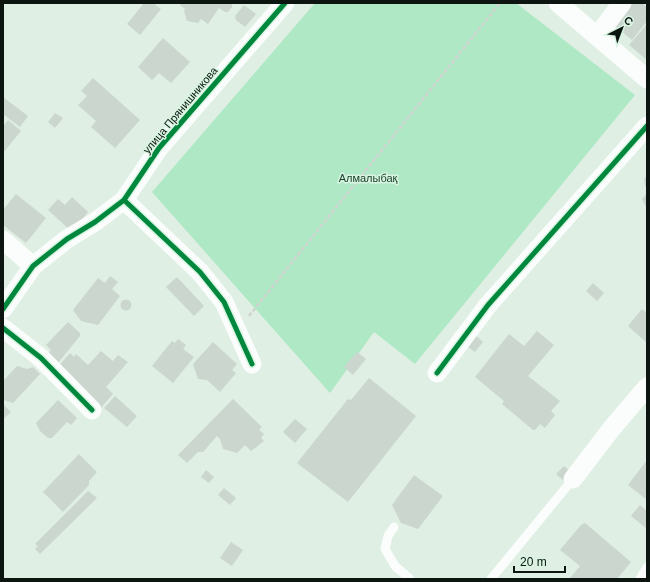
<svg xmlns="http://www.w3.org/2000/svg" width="650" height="582" font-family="Helvetica,sans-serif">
<rect width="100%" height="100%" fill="#dfefe4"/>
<path fill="#afe8c5" d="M 315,3 L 516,3 L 635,95 L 415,364 L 374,332 L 330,393 L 152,192 Z"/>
<path fill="#cad6ce" d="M 144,3 L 153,3 L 161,9 L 140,35 L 127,24 Z
M 182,3 L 232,3 L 232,7 L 228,12 L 225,12 L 219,8 L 208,24 L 201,19 L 198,23 L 187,21 L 184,11 L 185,9 L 180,5 Z
M 632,3 L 642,3 L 647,7 L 647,21 L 632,40 L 614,25 Z
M 244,5 L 256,14 L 245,27 L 236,20 L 235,16 Z
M 647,24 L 647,60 L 629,45 Z
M 163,38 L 190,62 L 171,83 L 159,73 L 152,80 L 138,67 Z
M 93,78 L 140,120 L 115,148 L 91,127 L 96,121 L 78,105 L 87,96 L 81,91 Z
M 3,97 L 28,116 L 20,127 L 3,114 Z
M 55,113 L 63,118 L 55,128 L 48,122 Z
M 8,120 L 21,131 L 3,153 L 3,126 Z
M 647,175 L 647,188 L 645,186 L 644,179 Z
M 647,193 L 647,209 L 642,199 Z
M 16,194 L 46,218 L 26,243 L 3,225 L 3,210 Z
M 72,197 L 88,212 L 72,232 L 48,210 L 58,199 L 65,205 Z
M 110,276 L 118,282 L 112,289 L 120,296 L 98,325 L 81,321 L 73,310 L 98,278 L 105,283 Z
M 177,277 L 204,306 L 194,316 L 166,287 Z
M 593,283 L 604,293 L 597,301 L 586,291 Z
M120.5 305a5.5 5.5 0 1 1 11 0a5.5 5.5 0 1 1-11 0Z
M 642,309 L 647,313 L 647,343 L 628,326 Z
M 68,322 L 80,333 L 80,336 L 57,364 L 47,355 L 51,350 L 46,345 Z
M 537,331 L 554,345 L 528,376 L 560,401 L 551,411 L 555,415 L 545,428 L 540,424 L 535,430 L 533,430 L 502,404 L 504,401 L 475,377 L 509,334 L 524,346 Z
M 474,334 L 483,342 L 475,352 L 465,345 Z
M 178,339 L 186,345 L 183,349 L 194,357 L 173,383 L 152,366 L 172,341 L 175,343 Z
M 213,342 L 237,364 L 232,370 L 236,373 L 220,392 L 207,380 L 198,379 L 193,364 Z
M 101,351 L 113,361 L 118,355 L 128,362 L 106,387 L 113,394 L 99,410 L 56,369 L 70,353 L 74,357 L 76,354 L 88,365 Z
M 357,352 L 366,359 L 353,375 L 344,367 Z
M 17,366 L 27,369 L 33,367 L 40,374 L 13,403 L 3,400 L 3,381 Z
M 369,378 L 416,416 L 348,502 L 297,463 L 348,399 L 351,400 Z
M 115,396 L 137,416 L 127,427 L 104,408 Z
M 233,399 L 262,427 L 259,430 L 264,434 L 261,438 L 264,441 L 251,451 L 245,445 L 237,453 L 223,449 L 220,439 L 217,436 L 203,452 L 198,452 L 187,463 L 178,455 Z
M 58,400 L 77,418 L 71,425 L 67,422 L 52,438 L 48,438 L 40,431 L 36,423 Z
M 3,404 L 11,412 L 3,419 Z
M 295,419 L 307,429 L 295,443 L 283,432 Z
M 79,454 L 97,472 L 89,481 L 89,485 L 63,512 L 43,492 Z
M 647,460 L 647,500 L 628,485 Z
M 564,466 L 571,472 L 564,481 L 556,474 Z
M 206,470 L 214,477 L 209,483 L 201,477 Z
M 414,475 L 443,496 L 418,529 L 401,523 L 392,505 Z
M 224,488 L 236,498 L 230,505 L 218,495 Z
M 88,491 L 97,498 L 40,554 L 35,549 L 38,546 L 35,544 Z
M 640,505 L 647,511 L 647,529 L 631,516 Z
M 585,523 L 631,562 L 617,579 L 569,579 L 580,566 L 560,550 L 581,525 Z
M 231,542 L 243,550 L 232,566 L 220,558 Z"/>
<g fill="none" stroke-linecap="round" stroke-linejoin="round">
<path stroke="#cfd3d0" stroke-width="2.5" stroke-dasharray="4 2" stroke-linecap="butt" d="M 249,316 L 500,3"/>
<path stroke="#fafdfb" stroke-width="9" d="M 394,527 L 388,536 L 385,549 L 395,566 L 410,579
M 491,579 L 573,479
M 640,579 L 647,567"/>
<path stroke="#fafdfb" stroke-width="19" d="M 558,3 L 647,79
M 597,36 L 622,3
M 124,200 L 200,272 L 224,302 L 252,364
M 3,240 L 33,266
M 3,309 L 33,266 L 67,239 L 95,222 L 124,200 L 159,148 L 285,3
M 3,328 L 41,358 L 92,410
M 437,373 L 488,305 L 647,126
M 573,479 L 612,428 L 647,387"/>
<g stroke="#d9f5e2" stroke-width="8">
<path id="cycleway" d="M 124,200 L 200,272 L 224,302 L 252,364
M 3,309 L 33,266 L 67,239 L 95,222 L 124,200 L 159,148 L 285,3
M 3,328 L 41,358 L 92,410
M 437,373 L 488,305 L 647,126"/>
</g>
<use href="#cycleway" stroke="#00873e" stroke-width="5"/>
</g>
<g text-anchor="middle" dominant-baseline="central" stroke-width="3" stroke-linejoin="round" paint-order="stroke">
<g font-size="11" fill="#0c150f" stroke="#d9f5e2">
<text transform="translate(180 110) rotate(-50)">улица Прянишникова</text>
</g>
<g font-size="11" fill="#17412a" stroke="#d9f5e2">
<text x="368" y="178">Алмалыбақ</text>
</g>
</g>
<rect width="650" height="582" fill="none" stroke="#0c150f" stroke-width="8"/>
<g transform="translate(622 28) rotate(42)" stroke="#d9f5e2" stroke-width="3" paint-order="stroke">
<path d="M0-3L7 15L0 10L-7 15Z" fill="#0c150f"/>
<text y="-6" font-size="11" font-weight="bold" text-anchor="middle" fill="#0c150f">С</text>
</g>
<path d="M514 566v6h51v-6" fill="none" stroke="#0c150f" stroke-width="2"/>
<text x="520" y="566" font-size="12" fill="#0c150f" stroke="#d9f5e2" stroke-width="3" paint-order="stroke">20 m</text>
</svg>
